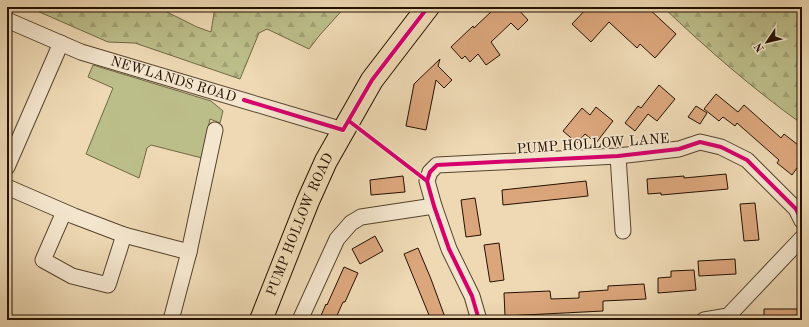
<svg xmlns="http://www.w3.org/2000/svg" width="809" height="327" font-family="'Old Standard TT',serif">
<defs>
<pattern id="forest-firs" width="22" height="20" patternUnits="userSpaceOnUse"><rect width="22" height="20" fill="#bcbe8a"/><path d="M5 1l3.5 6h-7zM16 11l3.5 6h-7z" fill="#a1a275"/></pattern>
</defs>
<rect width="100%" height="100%" fill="#eed9b4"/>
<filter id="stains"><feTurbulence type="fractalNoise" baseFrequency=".005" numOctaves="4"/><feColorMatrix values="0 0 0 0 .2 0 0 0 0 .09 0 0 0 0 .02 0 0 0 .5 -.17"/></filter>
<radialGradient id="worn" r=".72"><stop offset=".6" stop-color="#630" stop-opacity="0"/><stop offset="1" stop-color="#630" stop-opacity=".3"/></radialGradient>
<path fill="#bcbe8a" stroke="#706845" d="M 93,65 L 211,101 L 223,111 L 220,123 L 210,119 L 202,158 L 151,145 L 147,148 L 139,178 L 86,154 L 113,88 L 88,77 Z"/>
<path fill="url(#forest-firs)" stroke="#706845" d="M 28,7 L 157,7 L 197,27 L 211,32 L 215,7 L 345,7 L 319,36 L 309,49 L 267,29 L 259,33 L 240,79 L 135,43 L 108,42 Z
M 663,7 L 802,7 L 802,124 C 753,89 707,49 663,7 Z"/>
<path fill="#dca67c" stroke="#241100" d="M 496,7 L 516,7 L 528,20 L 518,30 L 511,23 L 491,42 L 500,55 L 486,65 L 478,54 L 470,62 L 465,56 L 462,59 L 451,47 L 473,26 L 474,28 Z
M 588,7 L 647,7 L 676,34 L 655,58 L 640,44 L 637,48 L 609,22 L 591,42 L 572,24 Z
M 440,59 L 438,66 L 452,80 L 444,88 L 436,80 L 426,130 L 406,126 L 414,84 Z
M 659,85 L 675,99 L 657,121 L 648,114 L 635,131 L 625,123 L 638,106 L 641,108 Z
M 716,94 L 738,112 L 744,105 L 781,138 L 784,134 L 802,148 L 802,161 L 792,175 L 777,163 L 779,160 L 737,123 L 735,126 L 723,117 L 719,121 L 704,109 Z
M 696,106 L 707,113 L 700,124 L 688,117 Z
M 596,107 L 613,121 L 596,143 L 585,134 L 577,143 L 563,131 L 582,108 L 590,115 Z
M 726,174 L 728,189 L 661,195 L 661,193 L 648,194 L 647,179 L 684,176 L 684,178 Z
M 403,176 L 405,192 L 371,195 L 370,180 Z
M 586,181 L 588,196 L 503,205 L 502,190 Z
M 475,198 L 481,235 L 466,237 L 461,200 Z
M 755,203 L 759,240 L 744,241 L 740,204 Z
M 375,236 L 383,251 L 360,264 L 352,249 Z
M 499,243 L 504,280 L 490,282 L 484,245 Z
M 418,248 L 431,279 L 446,320 L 431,320 L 404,254 Z
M 735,259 L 736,274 L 699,276 L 698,261 Z
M 344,267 L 358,273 L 345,302 L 343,302 L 335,320 L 319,320 L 326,304 L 327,305 Z
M 694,270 L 696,290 L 658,293 L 658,278 L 671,277 L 671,271 Z
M 644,284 L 646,299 L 603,301 L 603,311 L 505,316 L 504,293 L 550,291 L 551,299 L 579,298 L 579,292 L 608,290 L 608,286 Z
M 764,309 L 802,309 L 802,320 L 764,320 Z"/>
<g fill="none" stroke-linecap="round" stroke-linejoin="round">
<g stroke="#56432d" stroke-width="17">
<g id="street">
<path id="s1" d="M 7,20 L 81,52 L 343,130"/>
<path d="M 618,156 L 623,231"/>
<path d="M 7,167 L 61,43"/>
<path d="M 7,187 L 74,216 L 124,235 L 189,252"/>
<path d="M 64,212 L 43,260 L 72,276 L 108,285 L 124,235"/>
<path d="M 171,320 L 189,252 L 215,130"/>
<path d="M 300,320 L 337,239 L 351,223 L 361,217 L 434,206"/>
<path d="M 479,320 L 472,296 L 449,249 L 434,206 L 427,181 L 430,172 L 437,165 L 618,156 L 679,149 L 700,142 L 721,147 L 747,160 L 796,209 L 802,221"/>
<path d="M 704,320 L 728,316 L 802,238"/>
</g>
</g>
<g stroke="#241100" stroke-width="24">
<g id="primary">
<path id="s2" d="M 261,320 L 308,201 L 326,161 L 372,80 L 428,7"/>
</g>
</g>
<use href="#street" stroke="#f4e6ce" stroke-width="15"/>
<use href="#primary" stroke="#eed9b4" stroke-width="22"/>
<g stroke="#f4e6ce" stroke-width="6">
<path id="cycleway" d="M 244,100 L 343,130 L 372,80 L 428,7
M 349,121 L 427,181
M 479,320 L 472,296 L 449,249 L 434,206 L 427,181 L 430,172 L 437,165 L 618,156 L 679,149 L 700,142 L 721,147 L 747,160 L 796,209 L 802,221"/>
</g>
<use href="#cycleway" stroke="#d6006c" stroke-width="4"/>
</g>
<g text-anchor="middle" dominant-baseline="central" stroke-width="3.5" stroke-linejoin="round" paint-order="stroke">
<g font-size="14" fill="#241100" stroke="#f4e6ce">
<text stroke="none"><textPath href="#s1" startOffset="177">NEWLANDS ROAD</textPath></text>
<text transform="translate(593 144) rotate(-4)">PUMP HOLLOW LANE</text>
<text stroke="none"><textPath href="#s2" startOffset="103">PUMP HOLLOW ROAD</textPath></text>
</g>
</g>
<rect width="809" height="327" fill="none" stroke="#eed9b4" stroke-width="24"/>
<rect x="8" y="8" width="793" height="311" fill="none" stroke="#241100" stroke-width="2"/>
<rect x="12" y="12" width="785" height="303" fill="none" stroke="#241100"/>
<g transform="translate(767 42) rotate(235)" stroke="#f4e6ce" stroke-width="3" paint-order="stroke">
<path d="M0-3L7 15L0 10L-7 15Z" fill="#241100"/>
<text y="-6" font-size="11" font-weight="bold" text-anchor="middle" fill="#241100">N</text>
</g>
<rect width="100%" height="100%" filter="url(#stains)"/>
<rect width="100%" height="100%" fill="url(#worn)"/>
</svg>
